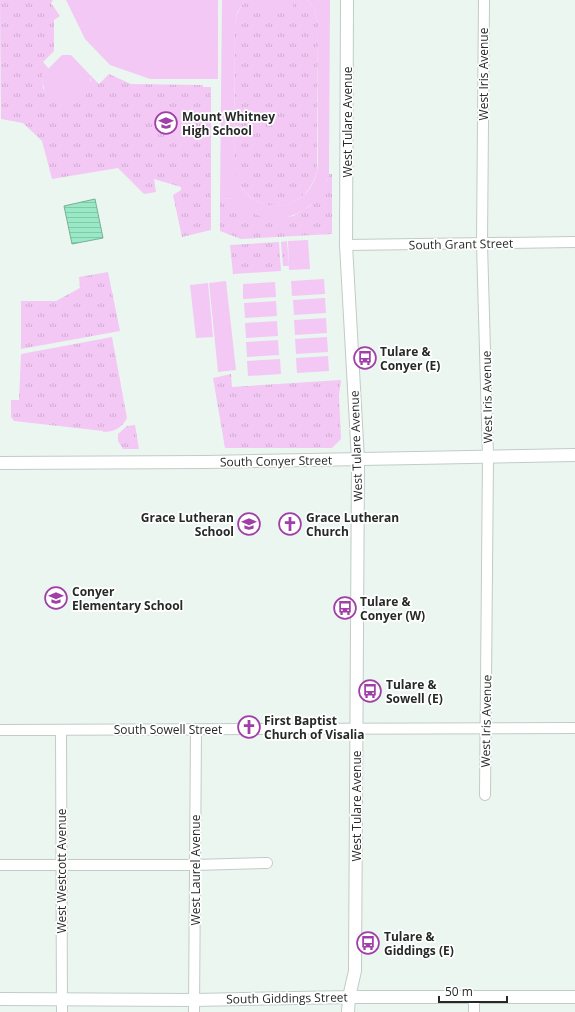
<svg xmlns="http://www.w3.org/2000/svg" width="575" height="1012" font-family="'Open Sans',sans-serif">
<defs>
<pattern id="grass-tufts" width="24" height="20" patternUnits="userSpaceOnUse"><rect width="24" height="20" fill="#f3c8f5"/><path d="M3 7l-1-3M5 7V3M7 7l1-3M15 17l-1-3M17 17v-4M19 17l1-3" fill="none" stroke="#d0acd2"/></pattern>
<pattern id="water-rules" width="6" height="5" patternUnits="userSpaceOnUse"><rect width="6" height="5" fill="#99e9c6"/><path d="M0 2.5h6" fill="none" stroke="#84c8aa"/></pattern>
</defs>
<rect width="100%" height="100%" fill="#ebf6f0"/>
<path fill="url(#grass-tufts)" d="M 0,0 L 53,0 L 51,3 L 60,16 L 54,20 L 54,51 L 43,62 L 49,69 L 42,75 L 43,88 L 51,99 L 91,82 L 90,75 L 99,84 L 109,74 L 131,84 L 203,85 L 203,87 L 211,87 L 211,230 L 182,237 L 173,195 L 181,190 L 181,187 L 154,179 L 156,192 L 144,194 L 118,168 L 52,179 L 42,141 L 23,123 L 1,119 Z
M 245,0 L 308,0 L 315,10 L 318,24 L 317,171 C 305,218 246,217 234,171 L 235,24 L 237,14 Z
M 329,174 L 332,174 L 332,234 L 241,239 L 220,231 L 220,199 L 234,198 L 248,210 L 261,216 L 276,218 L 293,216 L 310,206 L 327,181 Z
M 287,241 L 289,266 L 283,266 L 281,242 Z
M 279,242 L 281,271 L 233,274 L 230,245 Z
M 108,272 L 120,331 L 21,349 L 21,301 L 56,301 L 80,288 L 79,277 Z
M 112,337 L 127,418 C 122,428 114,432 103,432 L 103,431 L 14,421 L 11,417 L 11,400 L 19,400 L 21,354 Z
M 231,374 L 232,387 L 341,380 L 339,395 L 341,439 L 332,448 L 225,448 L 213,378 Z
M 135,425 L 139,449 L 123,449 L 118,441 L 118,434 L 127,426 Z"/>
<path fill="#f3c8f5" d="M 66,0 L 218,0 L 218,79 L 150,79 L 110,65 L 85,39 Z
M 222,0 L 245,0 L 237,13 L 235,24 L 234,164 C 238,220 314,219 318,164 L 318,24 L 315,10 L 308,0 L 330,0 L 329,174 C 321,210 280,231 247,210 C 242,207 238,202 234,198 L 220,199 Z
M 260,0 L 293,0 L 293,12 L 260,12 Z
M 62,55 L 71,55 L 90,75 C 90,79 91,84 90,88 C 85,103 63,110 51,99 C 44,92 42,84 42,75 Z
M 308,240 L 310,269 L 289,270 L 288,241 Z
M 324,279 L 325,294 L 292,296 L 291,281 Z
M 226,281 L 236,370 L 218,372 L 209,283 Z
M 275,282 L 276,297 L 243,299 L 243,284 Z
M 208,283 L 213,337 L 196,338 L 190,285 Z
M 325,298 L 326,313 L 294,315 L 293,300 Z
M 276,301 L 277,316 L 245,318 L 244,303 Z
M 326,318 L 327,333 L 295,335 L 294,320 Z
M 277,321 L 278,336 L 246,338 L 245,323 Z
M 327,337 L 328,352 L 296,354 L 295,339 Z
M 278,340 L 279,355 L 247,357 L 246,342 Z
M 328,356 L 329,371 L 297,373 L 296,358 Z
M 280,359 L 281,374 L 248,376 L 247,361 Z"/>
<path fill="url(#water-rules)" stroke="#76af96" d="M 95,199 L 103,238 L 72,244 L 64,206 Z"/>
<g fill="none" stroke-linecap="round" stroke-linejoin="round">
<g stroke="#c1ccc7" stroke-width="12">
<path id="minor" d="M 484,0 L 482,244 L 488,457 L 485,795
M 346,245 L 575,242
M 0,730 L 575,728
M 61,730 L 62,1012
M 0,865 L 195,865 L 267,863
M 194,1012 L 196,729
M 474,1012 L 474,998"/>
</g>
<g stroke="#c1ccc7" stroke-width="14">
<path id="tertiary" d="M 347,0 L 346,245 L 358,460 L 355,971 L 349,997 L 348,1012
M 0,463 L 206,462 L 575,455
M 0,999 L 194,1000 L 349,997 L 575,997"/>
</g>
<use href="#minor" stroke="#fff" stroke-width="10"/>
<use href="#tertiary" stroke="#fff" stroke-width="12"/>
</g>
<defs>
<g id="school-ring" transform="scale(1.15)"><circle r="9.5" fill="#fff" stroke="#a03fa7" stroke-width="1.5"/><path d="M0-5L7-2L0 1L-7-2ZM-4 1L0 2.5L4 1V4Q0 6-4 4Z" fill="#a03fa7"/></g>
<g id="bus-ring" transform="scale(1.15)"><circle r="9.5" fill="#fff" stroke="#a03fa7" stroke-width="1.5"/><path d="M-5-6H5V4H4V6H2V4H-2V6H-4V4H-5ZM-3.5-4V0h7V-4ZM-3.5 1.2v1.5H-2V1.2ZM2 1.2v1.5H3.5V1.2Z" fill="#a03fa7"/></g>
<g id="church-ring" transform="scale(1.15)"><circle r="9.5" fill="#fff" stroke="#a03fa7" stroke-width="1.5"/><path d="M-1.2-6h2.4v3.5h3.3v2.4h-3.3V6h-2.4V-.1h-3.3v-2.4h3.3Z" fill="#a03fa7"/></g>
</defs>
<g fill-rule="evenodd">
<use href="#school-ring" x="166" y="123"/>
<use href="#bus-ring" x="365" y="358"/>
<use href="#school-ring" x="249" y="524"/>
<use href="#church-ring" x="290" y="524"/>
<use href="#school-ring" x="56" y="598"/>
<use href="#bus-ring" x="345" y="608"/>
<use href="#bus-ring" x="370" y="691"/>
<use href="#church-ring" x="249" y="727"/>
<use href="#bus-ring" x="368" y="943"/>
</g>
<g text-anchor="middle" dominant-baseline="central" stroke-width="3.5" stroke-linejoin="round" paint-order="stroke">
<g font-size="12" fill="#252927" stroke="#fff">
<text transform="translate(483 74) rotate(-90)">West Iris Avenue</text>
<text transform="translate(347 122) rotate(-90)">West Tulare Avenue</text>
<text transform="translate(461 244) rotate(-1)">South Grant Street</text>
<text transform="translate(487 397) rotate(-91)">West Iris Avenue</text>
<text transform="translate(356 446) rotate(-92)">West Tulare Avenue</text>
<text transform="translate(276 461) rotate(-1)">South Conyer Street</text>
<text transform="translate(486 721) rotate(-89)">West Iris Avenue</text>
<text x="168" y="729">South Sowell Street</text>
<text transform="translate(356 806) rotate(-90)">West Tulare Avenue</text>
<text transform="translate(195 870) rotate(-90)">West Laurel Avenue</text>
<text transform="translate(61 871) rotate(-90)">West Westcott Avenue</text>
<text transform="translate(287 998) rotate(-1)">South Giddings Street</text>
</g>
<g font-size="12" font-weight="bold" fill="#252927" stroke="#fff" text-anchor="start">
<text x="182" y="116">Mount Whitney<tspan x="182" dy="14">High School</tspan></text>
<text x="380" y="351">Tulare &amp;<tspan x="380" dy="14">Conyer (E)</tspan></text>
<text x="234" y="517" text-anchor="end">Grace Lutheran<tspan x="234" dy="14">School</tspan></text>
<text x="306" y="517">Grace Lutheran<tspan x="306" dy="14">Church</tspan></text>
<text x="72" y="591">Conyer<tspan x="72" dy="14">Elementary School</tspan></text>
<text x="360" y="601">Tulare &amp;<tspan x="360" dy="14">Conyer (W)</tspan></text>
<text x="386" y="684">Tulare &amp;<tspan x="386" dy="14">Sowell (E)</tspan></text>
<text x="264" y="720">First Baptist<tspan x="264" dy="14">Church of Visalia</tspan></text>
<text x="384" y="936">Tulare &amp;<tspan x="384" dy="14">Giddings (E)</tspan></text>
</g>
</g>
<path d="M439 996v6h68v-6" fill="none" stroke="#252927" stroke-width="2"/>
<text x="445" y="996" font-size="12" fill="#252927" stroke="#ffffff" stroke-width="3" paint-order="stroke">50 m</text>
</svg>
